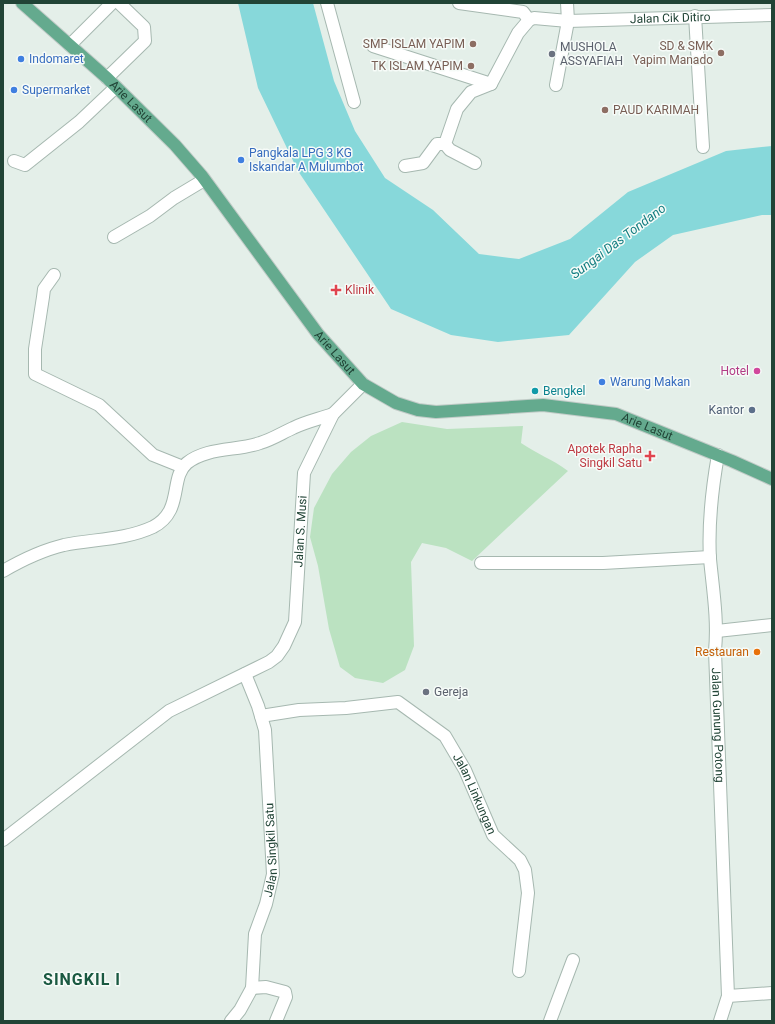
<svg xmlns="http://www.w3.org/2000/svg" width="775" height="1024" font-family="Roboto,sans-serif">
<rect width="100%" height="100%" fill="#e4efe9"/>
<path fill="#bbe2c1" d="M 402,422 L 447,429 L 523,426 L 521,443 C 537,454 552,459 568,471 L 472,561 L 446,548 L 422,543 L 411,562 L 414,646 L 405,670 L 383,683 L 355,678 L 340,667 L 329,629 L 318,566 L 310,537 L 314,508 L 332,474 L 351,452 L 371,436 Z"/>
<path fill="#87d8da" d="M 238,3 L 313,3 L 334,81 L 355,131 L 385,178 L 433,210 L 479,254 L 519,259 L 570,239 L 628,192 L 726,151 L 772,146 L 772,215 L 762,215 L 673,235 L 635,262 L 569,335 L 498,342 L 451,335 L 391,309 L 298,171 L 258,88 Z"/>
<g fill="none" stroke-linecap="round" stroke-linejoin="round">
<g stroke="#a6b8b0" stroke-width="14">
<g id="minor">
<path d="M 327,3 L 354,102"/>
<path d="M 459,3 L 523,12 L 529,20"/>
<path d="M 695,16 L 703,147"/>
<path d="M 70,45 L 112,3"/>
<path d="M 373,46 L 491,84"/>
<path d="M 107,78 L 145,41 L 144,27 L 119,3"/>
<path d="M 556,85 L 568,21 L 567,3"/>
<path d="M 14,161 L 25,165 L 79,122 L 116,87"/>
<path id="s1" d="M 475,163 L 450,150 L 445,144 L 457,109 L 471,92 L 491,84 L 518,33 L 529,20 L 534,18 L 568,21 L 772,15"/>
<path d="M 405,166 L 423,163 L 437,144 L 445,144"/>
<path d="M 114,237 L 150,216 L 174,198 L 204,180"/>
<path d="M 54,275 L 44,289 L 43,297 L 35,349 L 35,374 L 99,405 L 153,455 L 183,467"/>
<path id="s2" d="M 718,455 C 712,489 708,524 710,559 C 713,590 718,620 715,651 L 728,996"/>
<path d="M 481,563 L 603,563 L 710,557"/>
<path d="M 3,571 C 22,560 43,550 64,545 C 94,539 125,540 153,527 C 184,511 169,478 187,463 C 207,447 237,451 260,443 C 271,440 282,433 293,428 C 305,422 319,419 333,414"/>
<path d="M 717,631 L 772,625"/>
<path id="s3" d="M 261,716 L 299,710 L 346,708 L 398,702 L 445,736 L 465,770 L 493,835 L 520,860 L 525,870 L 528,893 L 519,971"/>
<path id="s4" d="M 3,840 L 169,711 L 269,662 L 277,656 L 284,646 L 295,622 L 304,473 L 333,414 L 363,384"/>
<path d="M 252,988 L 266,987 L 285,992 L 286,997 L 276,1021"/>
<path id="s5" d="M 231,1021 L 240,1010 L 252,988 L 255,934 L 266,904 L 273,874 L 265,730 L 258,706 L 245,674"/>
<path d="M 550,1021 L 573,960"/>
<path d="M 720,1021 L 728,996 L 772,993"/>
</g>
</g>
<g stroke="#c1cbc7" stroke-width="14">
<g id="major">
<path id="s6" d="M 22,3 L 107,78 L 175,145 L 202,176 L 318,334 L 363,384 L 396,403 L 418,410 L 436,412 L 543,405 L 616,414 L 732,461 L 772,479"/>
</g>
</g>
<use href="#minor" stroke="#fff" stroke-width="12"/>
<use href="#major" stroke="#64aa8e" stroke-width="12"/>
</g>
<g fill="#8d6e63" stroke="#f6fbf8" stroke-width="1.5">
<circle cx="473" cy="44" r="4"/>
<circle cx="721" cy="53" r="4"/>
<circle cx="471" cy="66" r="4"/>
<circle cx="605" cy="110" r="4"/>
</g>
<g fill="#6b7280" stroke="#f6fbf8" stroke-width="1.5">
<circle cx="552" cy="54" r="4"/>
<circle cx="426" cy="692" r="4"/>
</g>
<g fill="#3f7fe0" stroke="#f6fbf8" stroke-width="1.5">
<circle cx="21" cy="59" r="4"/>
<circle cx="14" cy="90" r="4"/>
<circle cx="241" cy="160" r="4"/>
<circle cx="602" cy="382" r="4"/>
</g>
<g fill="#e0444e" stroke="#f6fbf8" stroke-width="1.5">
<path d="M334 284h4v4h4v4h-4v4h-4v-4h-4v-4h4z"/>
<path d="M648 450h4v4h4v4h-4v4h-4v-4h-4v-4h4z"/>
</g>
<circle fill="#d1479c" stroke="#f6fbf8" stroke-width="1.5" cx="757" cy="371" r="4"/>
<circle fill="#0f9aa8" stroke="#f6fbf8" stroke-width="1.5" cx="535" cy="391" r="4"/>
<circle fill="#5c6f8a" stroke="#f6fbf8" stroke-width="1.5" cx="752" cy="410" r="4"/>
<circle fill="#e8710a" stroke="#f6fbf8" stroke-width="1.5" cx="757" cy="652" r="4"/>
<g text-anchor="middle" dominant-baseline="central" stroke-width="3" stroke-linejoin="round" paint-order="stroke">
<g font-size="12" fill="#214436" stroke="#f6fbf8">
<text stroke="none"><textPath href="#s1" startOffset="333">Jalan Cik Ditiro</textPath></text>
<text stroke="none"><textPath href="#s6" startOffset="147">Arie Lasut</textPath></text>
<text stroke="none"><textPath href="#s6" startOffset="471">Arie Lasut</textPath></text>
<text stroke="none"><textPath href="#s6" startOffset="807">Arie Lasut</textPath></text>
<text stroke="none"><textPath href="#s4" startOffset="461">Jalan S. Musi</textPath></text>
<text stroke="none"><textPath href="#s2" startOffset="271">Jalan Gunung Potong</textPath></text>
<text stroke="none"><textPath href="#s3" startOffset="261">Jalan Linkungan</textPath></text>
<text stroke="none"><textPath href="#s5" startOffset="180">Jalan Singkil Satu</textPath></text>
</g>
<g font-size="12" fill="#785e54" stroke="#f6fbf8" text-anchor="end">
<text x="465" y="44">SMP ISLAM YAPIM</text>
<text x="713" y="46">SD &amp; SMK<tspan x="713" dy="14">Yapim Manado</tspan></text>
<text x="463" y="66">TK ISLAM YAPIM</text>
<text x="613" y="110" text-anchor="start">PAUD KARIMAH</text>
</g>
<g font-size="12" fill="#5b616d" stroke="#f6fbf8" text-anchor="start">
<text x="560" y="47">MUSHOLA<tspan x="560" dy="14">ASSYAFIAH</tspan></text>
<text x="434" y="692">Gereja</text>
</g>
<g font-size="12" fill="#366cbe" stroke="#f6fbf8" text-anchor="start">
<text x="29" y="59">Indomaret</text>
<text x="22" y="90">Supermarket</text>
<text x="249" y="153">Pangkala LPG 3 KG<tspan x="249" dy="14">Iskandar A Mulumbot</tspan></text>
<text x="610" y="382">Warung Makan</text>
</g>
<g font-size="12" fill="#be3a42" stroke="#f6fbf8" text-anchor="start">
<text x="345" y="290">Klinik</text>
<text x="642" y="449" text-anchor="end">Apotek Rapha<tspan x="642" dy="14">Singkil Satu</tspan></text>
</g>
<g font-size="12" fill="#b23c85" stroke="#f6fbf8" text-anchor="end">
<text x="749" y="371">Hotel</text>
</g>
<g font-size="12" fill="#0d838f" stroke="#f6fbf8" text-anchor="start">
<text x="543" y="391">Bengkel</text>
</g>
<g font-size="12" fill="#4e5e75" stroke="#f6fbf8" text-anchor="end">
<text x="744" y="410">Kantor</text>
</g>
<g font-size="12" fill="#c56008" stroke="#f6fbf8" text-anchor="end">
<text x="749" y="652">Restauran</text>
</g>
<g font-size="13" font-style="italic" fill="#137e81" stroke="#f6fbf8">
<text transform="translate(618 241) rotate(-37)">Sungai Das Tondano</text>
</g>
<g font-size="16" font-weight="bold" letter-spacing="1" fill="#1a5941" stroke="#f6fbf8">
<text x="82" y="979">SINGKIL I</text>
</g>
</g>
<rect width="775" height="1024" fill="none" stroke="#214436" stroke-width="8"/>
</svg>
